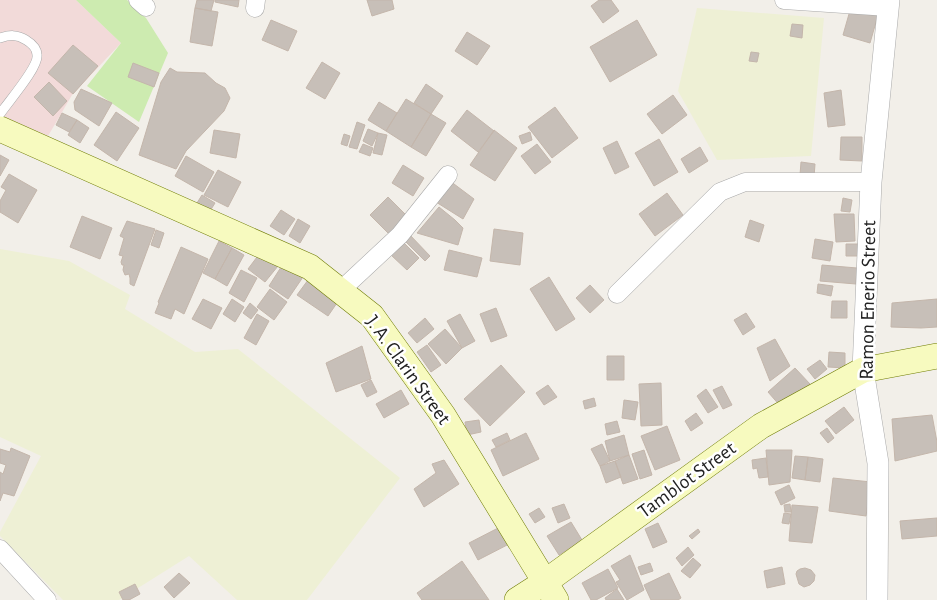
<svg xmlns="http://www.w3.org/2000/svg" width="937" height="600" font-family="'Alegreya Sans',sans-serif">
<rect width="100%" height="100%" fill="#f2efe9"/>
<path fill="#f2dad9" d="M 0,0 L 76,0 L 121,43 L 72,95 L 48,136 L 0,115 Z"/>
<path fill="#eef0d5" d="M 697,8 L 824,18 L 811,156 L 717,160 L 678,91 Z
M 0,249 L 69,261 L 130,295 L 125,309 L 195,352 L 238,349 L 400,478 L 307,600 L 237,600 L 189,556 L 119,600 L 63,600 L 0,536 L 0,532 L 41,456 L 0,437 Z"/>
<path fill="#cdebb0" d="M 76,0 L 127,0 L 146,18 L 168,53 L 139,122 L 87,86 L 121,43 Z"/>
<path fill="#c7bfb8" stroke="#c4b6ab" d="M 197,0 L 214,0 L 211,11 L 195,8 Z
M 215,0 L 239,0 L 238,7 L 215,2 Z
M 367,0 L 392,0 L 394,9 L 372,16 Z
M 599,0 L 611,0 L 619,11 L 603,23 L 591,6 Z
M 851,7 L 878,15 L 870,43 L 843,35 Z
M 195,8 L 218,12 L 212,46 L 190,42 Z
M 271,20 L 297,31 L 288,51 L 262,40 Z
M 637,20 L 657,55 L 610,82 L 590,47 Z
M 792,24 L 803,25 L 802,38 L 790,36 Z
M 467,32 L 490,46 L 477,65 L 455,51 Z
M 73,45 L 98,66 L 73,94 L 48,73 Z
M 751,52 L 759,53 L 757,62 L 749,61 Z
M 322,62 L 340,73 L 325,99 L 306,88 Z
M 133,63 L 159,73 L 154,87 L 128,77 Z
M 170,68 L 177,72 L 205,73 L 216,83 L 225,88 L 230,98 L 224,111 L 186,151 L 176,169 L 139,155 L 161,82 Z
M 49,82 L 67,101 L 53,116 L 34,97 Z
M 426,84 L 443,96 L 431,114 L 414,103 Z
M 81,89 L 112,103 L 99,126 L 75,110 L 74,102 Z
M 841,90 L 845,125 L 828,127 L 824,93 Z
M 673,95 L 687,115 L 662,134 L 647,114 Z
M 406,99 L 431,114 L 411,147 L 386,131 Z
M 379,102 L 397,113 L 386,131 L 368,120 Z
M 555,107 L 578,138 L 552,158 L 528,127 Z
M 467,110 L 494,131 L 478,152 L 451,131 Z
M 116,112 L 139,128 L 117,161 L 94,145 Z
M 62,113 L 77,120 L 69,132 L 56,125 Z
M 431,114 L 446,123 L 426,156 L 411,147 Z
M 77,120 L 89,128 L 80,143 L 68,135 Z
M 357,122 L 365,125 L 357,149 L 349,147 Z
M 368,129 L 378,133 L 372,146 L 363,141 Z
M 214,130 L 240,134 L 236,158 L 210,153 Z
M 494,130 L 517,148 L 495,181 L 470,165 Z
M 530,132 L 532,140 L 522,144 L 519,136 Z
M 378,133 L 387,135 L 382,155 L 373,153 Z
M 344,134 L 350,136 L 347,146 L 341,144 Z
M 841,137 L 862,137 L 862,161 L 840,160 Z
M 659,139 L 678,172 L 654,186 L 635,153 Z
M 617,141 L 629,167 L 615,174 L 603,148 Z
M 363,144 L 373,148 L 370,156 L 359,152 Z
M 537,144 L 551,162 L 535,174 L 521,156 Z
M 700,147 L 708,161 L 689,173 L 681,159 Z
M 0,155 L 9,160 L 0,176 Z
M 186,156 L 214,172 L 203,192 L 175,176 Z
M 801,162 L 815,164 L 814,177 L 800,175 Z
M 403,165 L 424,178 L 413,196 L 392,183 Z
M 218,170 L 241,182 L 228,207 L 204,195 Z
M 9,174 L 37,190 L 18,223 L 0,212 L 0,201 L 6,190 L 1,187 Z
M 450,181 L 474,199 L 463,219 L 436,202 Z
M 667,193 L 683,215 L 655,236 L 639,214 Z
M 202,195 L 215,203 L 210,211 L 197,203 Z
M 388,197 L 409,218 L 391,236 L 370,215 Z
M 843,198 L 852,200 L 850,212 L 841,211 Z
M 439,207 L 455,220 L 463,228 L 458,245 L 417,233 Z
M 281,210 L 295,219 L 284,235 L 270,226 Z
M 834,214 L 854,214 L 855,241 L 836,242 Z
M 82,216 L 112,228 L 100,259 L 70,247 Z
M 298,219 L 310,226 L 300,243 L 289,236 Z
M 750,220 L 764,225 L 759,242 L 745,237 Z
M 127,221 L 155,229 L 134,286 L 130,284 L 130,278 L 129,274 L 125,275 L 123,270 L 124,265 L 122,265 L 121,262 L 123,256 L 119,255 L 124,238 L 120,236 Z
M 494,229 L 523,233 L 520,265 L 490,261 Z
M 156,230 L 164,233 L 159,248 L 151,245 Z
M 409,234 L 430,256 L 425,261 L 404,240 Z
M 815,239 L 833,242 L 830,261 L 812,258 Z
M 219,241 L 232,248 L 215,279 L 203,273 Z
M 403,242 L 419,258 L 407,270 L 391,255 Z
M 846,244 L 858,244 L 858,256 L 846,256 Z
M 181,247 L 208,259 L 184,314 L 175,309 L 171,319 L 155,313 L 159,303 L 158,302 Z
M 232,248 L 244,255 L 227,286 L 215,279 Z
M 449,250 L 482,258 L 477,277 L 444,270 Z
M 260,253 L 278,266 L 265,282 L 248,269 Z
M 283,264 L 303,277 L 288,299 L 269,286 Z
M 822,265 L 857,268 L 856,284 L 820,281 Z
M 241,270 L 257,278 L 244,302 L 229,293 Z
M 549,277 L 575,319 L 556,331 L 530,289 Z
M 308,280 L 339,300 L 328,316 L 297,295 Z
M 818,284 L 833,286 L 831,296 L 817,293 Z
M 590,285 L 604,300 L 590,313 L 576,298 Z
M 270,289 L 287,302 L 274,320 L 257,307 Z
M 203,299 L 222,308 L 211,329 L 192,319 Z
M 232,299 L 244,307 L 235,322 L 223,314 Z
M 937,299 L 937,327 L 921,328 L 891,327 L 892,303 Z
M 832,301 L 847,301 L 847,318 L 831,318 Z
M 250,303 L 258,310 L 251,319 L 243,313 Z
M 496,308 L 507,336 L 491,342 L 480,314 Z
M 746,313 L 755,327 L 743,335 L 734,320 Z
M 257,314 L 269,321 L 256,345 L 244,338 Z
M 460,314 L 475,341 L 462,348 L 447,321 Z
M 425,318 L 434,329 L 417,343 L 408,333 Z
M 445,329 L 462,348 L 446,364 L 428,344 Z
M 775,339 L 790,366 L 770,381 L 757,348 Z
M 427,345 L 441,365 L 431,372 L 417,352 Z
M 362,346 L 371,379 L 336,392 L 326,363 Z
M 829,352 L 845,353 L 845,368 L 828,367 Z
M 607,356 L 624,356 L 624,380 L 607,380 Z
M 820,360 L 827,369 L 815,379 L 807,369 Z
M 501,365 L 525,392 L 490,426 L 464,399 Z
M 795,368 L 810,384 L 782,408 L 768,392 Z
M 371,380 L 377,392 L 367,397 L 361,385 Z
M 661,383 L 662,425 L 641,426 L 639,384 Z
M 548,385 L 557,397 L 544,405 L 536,393 Z
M 722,386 L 732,405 L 723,409 L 713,390 Z
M 706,389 L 718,407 L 708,413 L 697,396 Z
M 401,390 L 409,404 L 384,418 L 376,404 Z
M 594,398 L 596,406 L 585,409 L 583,401 Z
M 624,400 L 638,402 L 635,420 L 622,418 Z
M 844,407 L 854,420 L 836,434 L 825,421 Z
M 696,413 L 703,423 L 691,431 L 685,421 Z
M 932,415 L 937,442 L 937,451 L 895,461 L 892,419 Z
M 479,420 L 481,432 L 467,435 L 465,422 Z
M 617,421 L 620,432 L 607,435 L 605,424 Z
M 667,426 L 680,460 L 655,470 L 641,436 Z
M 827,428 L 834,438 L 828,443 L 820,433 Z
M 507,433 L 510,440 L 496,447 L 492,440 Z
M 526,433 L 539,459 L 503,476 L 491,450 Z
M 624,435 L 629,455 L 610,461 L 605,441 Z
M 602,444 L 610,461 L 600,466 L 591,449 Z
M 11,448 L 30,456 L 14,496 L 3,493 L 0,501 L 0,472 L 3,474 L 6,465 L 0,463 L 0,449 L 10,452 Z
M 644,450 L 652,475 L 640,479 L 632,454 Z
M 766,450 L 792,450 L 790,482 L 769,485 Z
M 629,455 L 638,479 L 623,484 L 615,461 Z
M 795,456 L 808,457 L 805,480 L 792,478 Z
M 808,457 L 823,459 L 820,482 L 805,480 Z
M 766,458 L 768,477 L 759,478 L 757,468 L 753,469 L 752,460 Z
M 444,460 L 459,484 L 424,507 L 414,489 L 436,473 L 432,464 Z
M 615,461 L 621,477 L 606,483 L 600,466 Z
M 833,478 L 871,482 L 866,516 L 829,511 Z
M 789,485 L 795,498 L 781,505 L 775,492 Z
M 564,504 L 570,518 L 558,523 L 552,508 Z
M 790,504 L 791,512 L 785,512 L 784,505 Z
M 792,505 L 818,507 L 812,543 L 789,541 Z
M 539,508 L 545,517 L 535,523 L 529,514 Z
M 784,513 L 791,514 L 789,524 L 782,523 Z
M 937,518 L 937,536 L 902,539 L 900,521 Z
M 571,522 L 582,540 L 559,555 L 547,536 Z
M 658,523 L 667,542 L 653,548 L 645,529 Z
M 502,526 L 511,543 L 478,560 L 469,543 Z
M 698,529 L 700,532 L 692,539 L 689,536 Z
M 688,547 L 694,555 L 682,566 L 676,558 Z
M 630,555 L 644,590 L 627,600 L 616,582 L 620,580 L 611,566 Z
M 693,558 L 701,565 L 690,578 L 681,571 Z
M 462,561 L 489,600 L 422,600 L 417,593 Z
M 650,563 L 653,571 L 641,575 L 638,567 Z
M 782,567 L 785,584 L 767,588 L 764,571 Z
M 805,568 L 811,570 L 815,575 L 814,581 L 810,585 L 804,587 L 799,584 L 796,574 L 797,571 L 800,569 Z
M 608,569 L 618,588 L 596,600 L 591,600 L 582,583 Z
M 179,573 L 190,583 L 174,598 L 164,587 Z
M 669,573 L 681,598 L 678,600 L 651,600 L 644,585 Z
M 135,584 L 140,594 L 129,600 L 123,600 L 119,592 Z
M 617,589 L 624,600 L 606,600 L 605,598 Z"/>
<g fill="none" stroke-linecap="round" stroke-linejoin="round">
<g stroke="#a9a9a9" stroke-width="10">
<path id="service" d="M 0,38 C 9,35 17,34 26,40 C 31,43 37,48 37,55 C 39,67 8,102 0,114"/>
</g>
<g stroke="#a9a9a9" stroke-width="19">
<path id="minor" d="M 138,0 L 146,7
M 784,0 L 888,7
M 255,8 L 256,0
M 340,291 L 400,235 L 448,175
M 617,294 L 720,192 L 745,182 L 871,182
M 0,549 L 47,600"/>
</g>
<g stroke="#a9a9a9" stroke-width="22">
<path id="tertiary" d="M 877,600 L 878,463 L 863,370 L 871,182 L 889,0"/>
</g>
<g stroke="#707d05" stroke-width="26">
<path id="secondary" d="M 0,129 L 310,267 L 372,316 L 443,415 L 556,600
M 517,600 L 545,582 L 761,426 L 863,370 L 937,356"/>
</g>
<use href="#service" stroke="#fff" stroke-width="9"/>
<use href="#minor" stroke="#fff" stroke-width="18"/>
<use href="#tertiary" stroke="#fff" stroke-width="21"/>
<use href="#secondary" stroke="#f7fabf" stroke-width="25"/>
</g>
<g text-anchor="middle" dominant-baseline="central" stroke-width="5" stroke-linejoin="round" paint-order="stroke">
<g font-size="20" fill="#222" stroke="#fff">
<text transform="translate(868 300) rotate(-89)">Ramon Enerio Street</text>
<text transform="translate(408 370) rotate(54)">J. A. Clarin Street</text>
<text transform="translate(687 480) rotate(-36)">Tamblot Street</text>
</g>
</g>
</svg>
